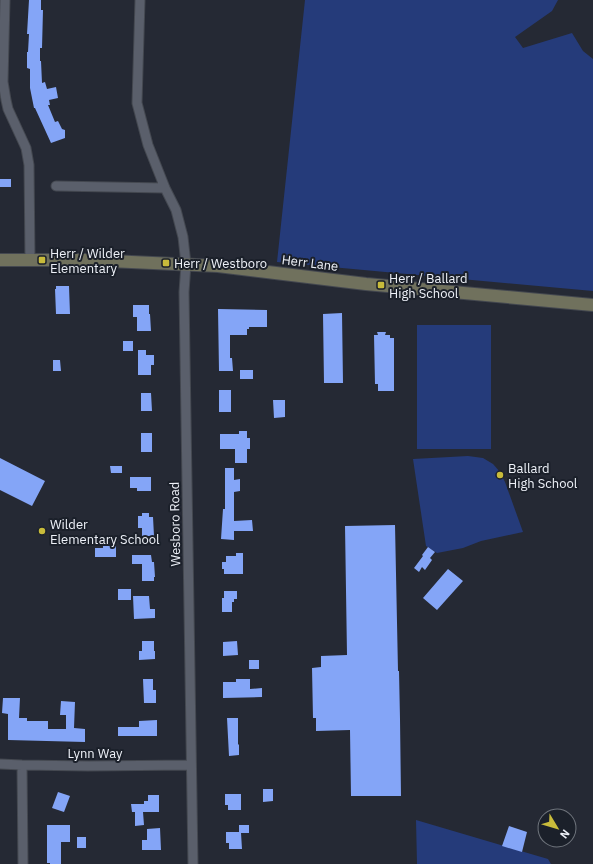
<svg xmlns="http://www.w3.org/2000/svg" width="593" height="864" font-family="'IBM Plex Sans',sans-serif">
<rect width="100%" height="100%" fill="#252934"/>
<path fill="#253b7a" d="M 305,0 L 558,0 L 552,11 L 515,37 L 523,48 L 572,33 L 583,51 L 593,59 L 593,291 L 277,262 Z
M 417,325 L 491,325 L 491,449 L 417,449 Z
M 468,456 L 483,458 L 493,464 L 500,472 L 505,482 L 523,532 L 481,541 L 463,548 L 437,553 L 426,546 L 413,459 Z
M 416,820 L 548,859 L 551,864 L 417,864 Z"/>
<path fill="#84a5f7" d="M 29,0 L 41,0 L 41,10 L 43,10 L 42,48 L 40,48 L 40,61 L 41,61 L 42,83 L 45,82 L 47,89 L 56,87 L 58,98 L 49,100 L 50,105 L 48,105 L 55,122 L 58,121 L 62,129 L 65,130 L 65,138 L 51,143 L 35,108 L 34,108 L 30,88 L 30,69 L 27,68 L 27,52 L 28,52 L 29,34 L 27,34 Z
M 0,179 L 11,179 L 11,187 L 0,187 Z
M 56,286 L 69,286 L 70,314 L 56,314 L 55,289 L 56,289 Z
M 133,305 L 149,305 L 149,314 L 150,314 L 151,331 L 137,331 L 137,317 L 133,317 Z
M 218,309 L 267,310 L 267,327 L 249,327 L 249,329 L 247,329 L 247,335 L 230,335 L 230,358 L 232,358 L 233,371 L 219,371 Z
M 342,313 L 343,383 L 324,383 L 323,314 Z
M 377,332 L 386,332 L 385,335 L 390,335 L 390,338 L 394,338 L 394,391 L 378,391 L 378,384 L 375,384 L 374,335 L 378,335 Z
M 123,341 L 133,341 L 133,351 L 123,351 Z
M 138,350 L 146,350 L 146,355 L 154,355 L 154,365 L 151,365 L 151,375 L 138,375 Z
M 53,360 L 60,360 L 61,371 L 53,371 Z
M 240,370 L 253,370 L 253,379 L 240,379 Z
M 219,390 L 231,390 L 231,412 L 219,412 Z
M 141,393 L 151,393 L 152,411 L 141,411 Z
M 273,400 L 285,400 L 285,417 L 274,418 Z
M 239,431 L 247,431 L 247,438 L 250,438 L 250,449 L 247,449 L 247,463 L 235,463 L 235,449 L 220,449 L 220,434 L 239,434 Z
M 141,433 L 152,433 L 152,452 L 141,452 Z
M 0,458 L 45,481 L 32,506 L 0,490 Z
M 110,466 L 122,466 L 122,473 L 111,473 Z
M 225,468 L 234,468 L 234,480 L 240,479 L 240,491 L 234,492 L 234,521 L 252,520 L 253,531 L 234,531 L 234,540 L 221,539 L 223,509 L 225,509 Z
M 130,477 L 151,477 L 151,491 L 137,491 L 137,488 L 130,488 Z
M 142,513 L 149,513 L 149,517 L 153,517 L 154,536 L 142,536 L 142,528 L 138,528 L 138,516 L 142,516 Z
M 395,525 L 398,671 L 399,671 L 400,719 L 401,796 L 351,796 L 350,730 L 316,731 L 316,718 L 313,718 L 312,668 L 321,667 L 321,656 L 347,655 L 345,526 Z
M 103,546 L 116,546 L 116,557 L 95,557 L 95,548 L 103,548 Z
M 428,547 L 435,552 L 430,558 L 432,560 L 425,570 L 422,567 L 419,572 L 414,568 L 423,556 L 422,555 Z
M 236,553 L 243,553 L 243,574 L 224,574 L 224,569 L 222,569 L 222,562 L 226,562 L 226,556 L 236,556 Z
M 132,555 L 151,555 L 152,562 L 154,562 L 155,577 L 154,577 L 154,581 L 142,581 L 142,564 L 132,564 Z
M 448,569 L 463,581 L 437,610 L 423,598 Z
M 118,589 L 131,589 L 131,600 L 118,600 Z
M 224,591 L 237,591 L 237,599 L 234,599 L 234,602 L 232,602 L 232,612 L 222,612 L 222,598 L 224,598 Z
M 133,596 L 149,596 L 150,609 L 155,609 L 155,618 L 134,619 Z
M 142,641 L 154,641 L 154,651 L 155,651 L 155,659 L 139,660 L 139,651 L 142,651 Z
M 237,641 L 238,655 L 223,656 L 223,642 Z
M 249,660 L 259,660 L 259,669 L 249,669 Z
M 143,679 L 153,679 L 153,690 L 156,690 L 156,703 L 144,703 Z
M 236,679 L 250,679 L 250,689 L 262,688 L 262,697 L 223,698 L 223,682 L 236,682 Z
M 3,698 L 20,698 L 19,718 L 27,718 L 27,721 L 48,721 L 48,729 L 66,729 L 66,715 L 60,715 L 61,701 L 75,702 L 74,728 L 85,729 L 85,742 L 8,740 L 8,714 L 2,713 Z
M 227,718 L 238,718 L 238,745 L 239,744 L 239,755 L 229,756 Z
M 157,720 L 157,736 L 118,736 L 118,727 L 139,727 L 139,721 Z
M 263,789 L 273,789 L 273,801 L 263,802 Z
M 58,792 L 70,796 L 64,812 L 52,808 Z
M 225,794 L 241,794 L 241,810 L 228,810 L 228,805 L 225,805 Z
M 148,795 L 159,795 L 159,812 L 143,812 L 144,825 L 135,826 L 135,812 L 132,812 L 131,804 L 144,804 L 144,801 L 148,801 Z
M 47,825 L 70,825 L 70,842 L 61,842 L 61,864 L 50,864 L 50,863 L 47,863 Z
M 239,825 L 249,825 L 249,833 L 241,833 L 242,849 L 229,849 L 229,843 L 226,843 L 226,832 L 239,832 Z
M 509,826 L 527,832 L 522,852 L 502,846 Z
M 160,828 L 161,850 L 142,850 L 142,840 L 147,840 L 147,829 Z
M 77,837 L 86,837 L 86,848 L 77,848 Z"/>
<g fill="none" stroke-linecap="round" stroke-linejoin="round">
<g stroke="#444850" stroke-width="11">
<path id="minor" d="M 5,0 L 3,82 L 6,100 L 8,109 L 26,148 L 29,165 L 30,259
M 140,0 L 137,103 L 148,145 L 165,188 L 176,210 L 183,237 L 186,264 L 184,292 L 193,864
M 56,186 L 165,188
M 0,764 L 22,765 L 88,766 L 191,765
M 22,765 L 23,864"/>
</g>
<g stroke="#444850" stroke-width="14">
<path id="secondary" d="M 0,260 L 88,260 L 218,266 L 366,284 L 593,305"/>
</g>
<use href="#minor" stroke="#5a5f6b" stroke-width="9"/>
<use href="#secondary" stroke="#70715d" stroke-width="12"/>
</g>
<g fill="#c8bb3b" stroke="#1b202a" stroke-width="1.5">
<rect x="38" y="256" width="8" height="8" rx="2"/>
<rect x="162" y="259" width="8" height="8" rx="2"/>
<rect x="377" y="281" width="8" height="8" rx="2"/>
<circle cx="500" cy="475" r="4"/>
<circle cx="42" cy="531" r="4"/>
</g>
<g text-anchor="middle" dominant-baseline="central" stroke-width="4" stroke-linejoin="round" paint-order="stroke">
<g font-size="13" fill="#eef1f8" stroke="#1b202a" text-anchor="start">
<text x="50" y="253">Herr / Wilder<tspan x="50" dy="15">Elementary</tspan></text>
<text x="174" y="263">Herr / Westboro</text>
<text x="389" y="278">Herr / Ballard<tspan x="389" dy="15">High School</tspan></text>
<text x="508" y="468">Ballard<tspan x="508" dy="15">High School</tspan></text>
<text x="50" y="524">Wilder<tspan x="50" dy="15">Elementary School</tspan></text>
</g>
<g font-size="13" fill="#eef1f8" stroke="#1b202a">
<text transform="translate(310 263) rotate(7)">Herr Lane</text>
<text transform="translate(175 524) rotate(-91)">Wesboro Road</text>
<text x="95" y="753">Lynn Way</text>
</g>
</g>
<g transform="translate(557 828) rotate(128)"><circle r="19" fill="#1b202a" stroke="#6f747c"/>
<path d="M0-3L7 15L0 10L-7 15Z" fill="#c8bb3b"/>
<text y="-6" font-size="11" font-weight="bold" text-anchor="middle" fill="#eef1f8">N</text>
</g>
</svg>
